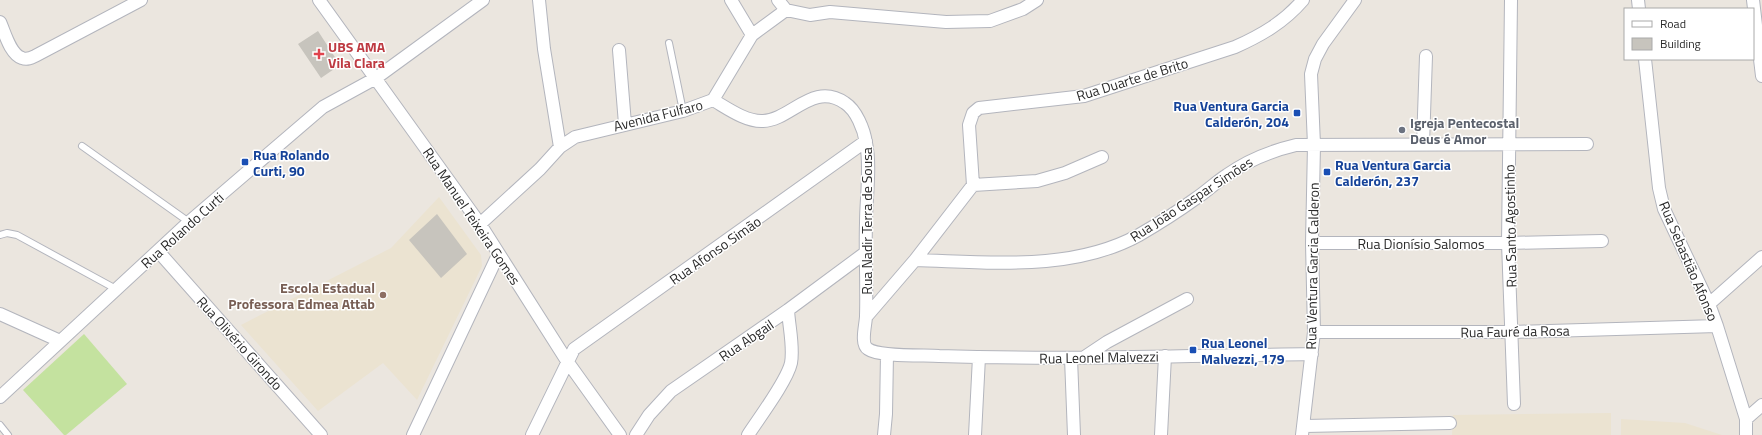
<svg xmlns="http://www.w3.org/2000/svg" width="1762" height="435" font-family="'Titillium Web',sans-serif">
<rect width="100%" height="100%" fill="#ebe6df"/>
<path fill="#ebe3d1" d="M 439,197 L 481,255 L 482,266 L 417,400 L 383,363 L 318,411 L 241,325 L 391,248 Z
M 1611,413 L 1611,435 L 1452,435 L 1453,415 Z
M 1621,419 L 1685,423 L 1722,435 L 1621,435 Z"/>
<path fill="#c4e29f" d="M 84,334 L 127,384 L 66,435 L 64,435 L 23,390 Z"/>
<path fill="#c7c4bd" d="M 318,31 L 340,65 L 321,78 L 298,44 Z
M 437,214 L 467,254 L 441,278 L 409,240 Z"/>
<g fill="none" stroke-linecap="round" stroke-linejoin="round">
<g stroke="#b3b5bd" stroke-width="8">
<path id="service" d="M 669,43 L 683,111
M 82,146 L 189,222
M 0,235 L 7,233 L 17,235 L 116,289
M 0,425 L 8,435"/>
</g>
<g stroke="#b3b5bd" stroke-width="14">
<path id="minor" d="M 319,0 L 480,224 L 567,361 L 620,435
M 539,0 L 544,49 L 560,147
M 731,0 L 752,35
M 778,0 L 786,10
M 1511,0 L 1508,243 L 1514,404
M 1638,0 L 1639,9
M 1753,0 L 1762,76
M 0,22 C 5,33 10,54 22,58 C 27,60 31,58 35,56 L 141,0
M 619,50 L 625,124
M 1645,59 L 1659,188 L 1664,209 L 1709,304 L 1717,326 L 1746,419 L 1746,435
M 713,100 C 727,108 746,122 763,121 C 791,120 813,81 845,103 C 856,110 864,129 866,143 C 871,166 866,199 866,223 C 865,254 867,285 866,316 C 866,324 860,344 868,349 C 879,357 924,355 939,356 C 1063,360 1188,356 1312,354
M 1423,144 L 1426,56
M 973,185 L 1037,181 L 1065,173 L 1102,157
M 480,224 L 540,169 L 560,147 L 575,137 L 683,111 L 713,100 L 752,35 L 786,10 L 810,15 L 830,12 L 946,22 L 990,21 L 1023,9 L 1037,0
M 1312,243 L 1508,243 L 1602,241
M 158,251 L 321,435
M 915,260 C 989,262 1072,272 1139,235 C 1158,224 1177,212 1195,199 C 1206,192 1216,182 1227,175 C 1248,160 1271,151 1296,145 L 1587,144
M 1709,304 L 1762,257
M 0,314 L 60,341
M 866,317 L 915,260 L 973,185 L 969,125 L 973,113 L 979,108 L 1084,96 L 1235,47 C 1262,35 1284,22 1303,0
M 1314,332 L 1512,332 L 1717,326
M 1071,358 L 1074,435
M 1083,358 L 1107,342 L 1187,299
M 0,397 L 189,222 L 323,107 L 376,78 L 483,0
M 1746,419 L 1762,405
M 1305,426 L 1450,423
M 413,435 L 498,255
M 532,435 L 574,349 L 866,141
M 636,435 L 649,415 L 671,391 L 788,310 L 865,253
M 748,435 C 759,418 787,381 791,363 C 794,347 789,327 788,310
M 884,435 L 886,414 L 887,354
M 975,435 L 979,357
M 1161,435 L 1165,356
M 1302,435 L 1314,332 L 1312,243 L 1314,145 L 1311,74 L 1315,59 L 1323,44 L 1355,0"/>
</g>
<use href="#service" stroke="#fff" stroke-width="6"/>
<use href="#minor" stroke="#fff" stroke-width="12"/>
</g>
<path fill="#e0444e" stroke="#fff" stroke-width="1.5" d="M317 48h4v4h4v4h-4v4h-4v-4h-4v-4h4z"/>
<g fill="#1a4fb4" stroke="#fff" stroke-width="1.5">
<rect x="1293" y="109" width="8" height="8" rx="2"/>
<rect x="241" y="158" width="8" height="8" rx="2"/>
<rect x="1323" y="168" width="8" height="8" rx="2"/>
<rect x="1189" y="346" width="8" height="8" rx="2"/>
</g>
<circle fill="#6b7280" stroke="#fff" stroke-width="1.5" cx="1402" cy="130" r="4"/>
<circle fill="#8d6e63" stroke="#fff" stroke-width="1.5" cx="383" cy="295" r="4"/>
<g text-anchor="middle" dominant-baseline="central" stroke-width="3" stroke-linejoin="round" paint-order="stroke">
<g font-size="14" font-weight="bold" fill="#be3a42" stroke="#fff" text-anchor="start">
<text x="328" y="46">UBS AMA<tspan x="328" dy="16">Vila Clara</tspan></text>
</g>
<g font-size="14" fill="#2b2b2b" stroke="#fff">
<text transform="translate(1132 79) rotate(-17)">Rua Duarte de Brito</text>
<text transform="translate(658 115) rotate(-14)">Avenida Fulfaro</text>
<text transform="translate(1191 199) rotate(-33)">Rua João Gaspar Simões</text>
<text transform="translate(472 216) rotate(56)">Rua Manuel Teixeira Gomes</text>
<text transform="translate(866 221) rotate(-90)">Rua Nadir Terra de Sousa</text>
<text transform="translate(1510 226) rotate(-91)">Rua Santo Agostinho</text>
<text transform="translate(182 230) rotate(-42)">Rua Rolando Curti</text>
<text x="1421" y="243">Rua Dionísio Salomos</text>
<text transform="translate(715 250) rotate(-35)">Rua Afonso Simão</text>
<text transform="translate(1689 261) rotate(67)">Rua Sebastião Afonso</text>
<text transform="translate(1312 266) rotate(-89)">Rua Ventura Garcia Calderon</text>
<text transform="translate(1515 331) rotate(-1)">Rua Fauré da Rosa</text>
<text transform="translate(746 340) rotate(-34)">Rua Abgail</text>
<text transform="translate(240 343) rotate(48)">Rua Olivério Girondo</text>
<text transform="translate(1099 357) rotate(-1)">Rua Leonel Malvezzi</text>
</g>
<g font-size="14" font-weight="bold" fill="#164399" stroke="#fff" text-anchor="start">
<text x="1289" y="105" text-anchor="end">Rua Ventura Garcia<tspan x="1289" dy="16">Calderón, 204</tspan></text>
<text x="253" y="154">Rua Rolando<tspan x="253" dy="16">Curti, 90</tspan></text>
<text x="1335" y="164">Rua Ventura Garcia<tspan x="1335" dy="16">Calderón, 237</tspan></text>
<text x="1201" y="342">Rua Leonel<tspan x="1201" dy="16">Malvezzi, 179</tspan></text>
</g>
<g font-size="14" font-weight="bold" fill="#5b616d" stroke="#fff" text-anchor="start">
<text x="1410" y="122">Igreja Pentecostal<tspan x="1410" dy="16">Deus é Amor</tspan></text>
</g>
<g font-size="14" font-weight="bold" fill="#785e54" stroke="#fff" text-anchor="end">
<text x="375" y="287">Escola Estadual<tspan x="375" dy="16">Professora Edmea Attab</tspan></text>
</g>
</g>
<rect x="1624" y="8" width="130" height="52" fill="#ffffff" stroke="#aaaaaa"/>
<rect x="1632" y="21" width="20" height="6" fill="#ffffff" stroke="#aaaaaa"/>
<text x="1660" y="28" font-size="12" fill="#2b2b2b">Road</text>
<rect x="1632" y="38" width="20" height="12" fill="#c7c4bd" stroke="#aaaaaa"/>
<text x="1660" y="48" font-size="12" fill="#2b2b2b">Building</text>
</svg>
